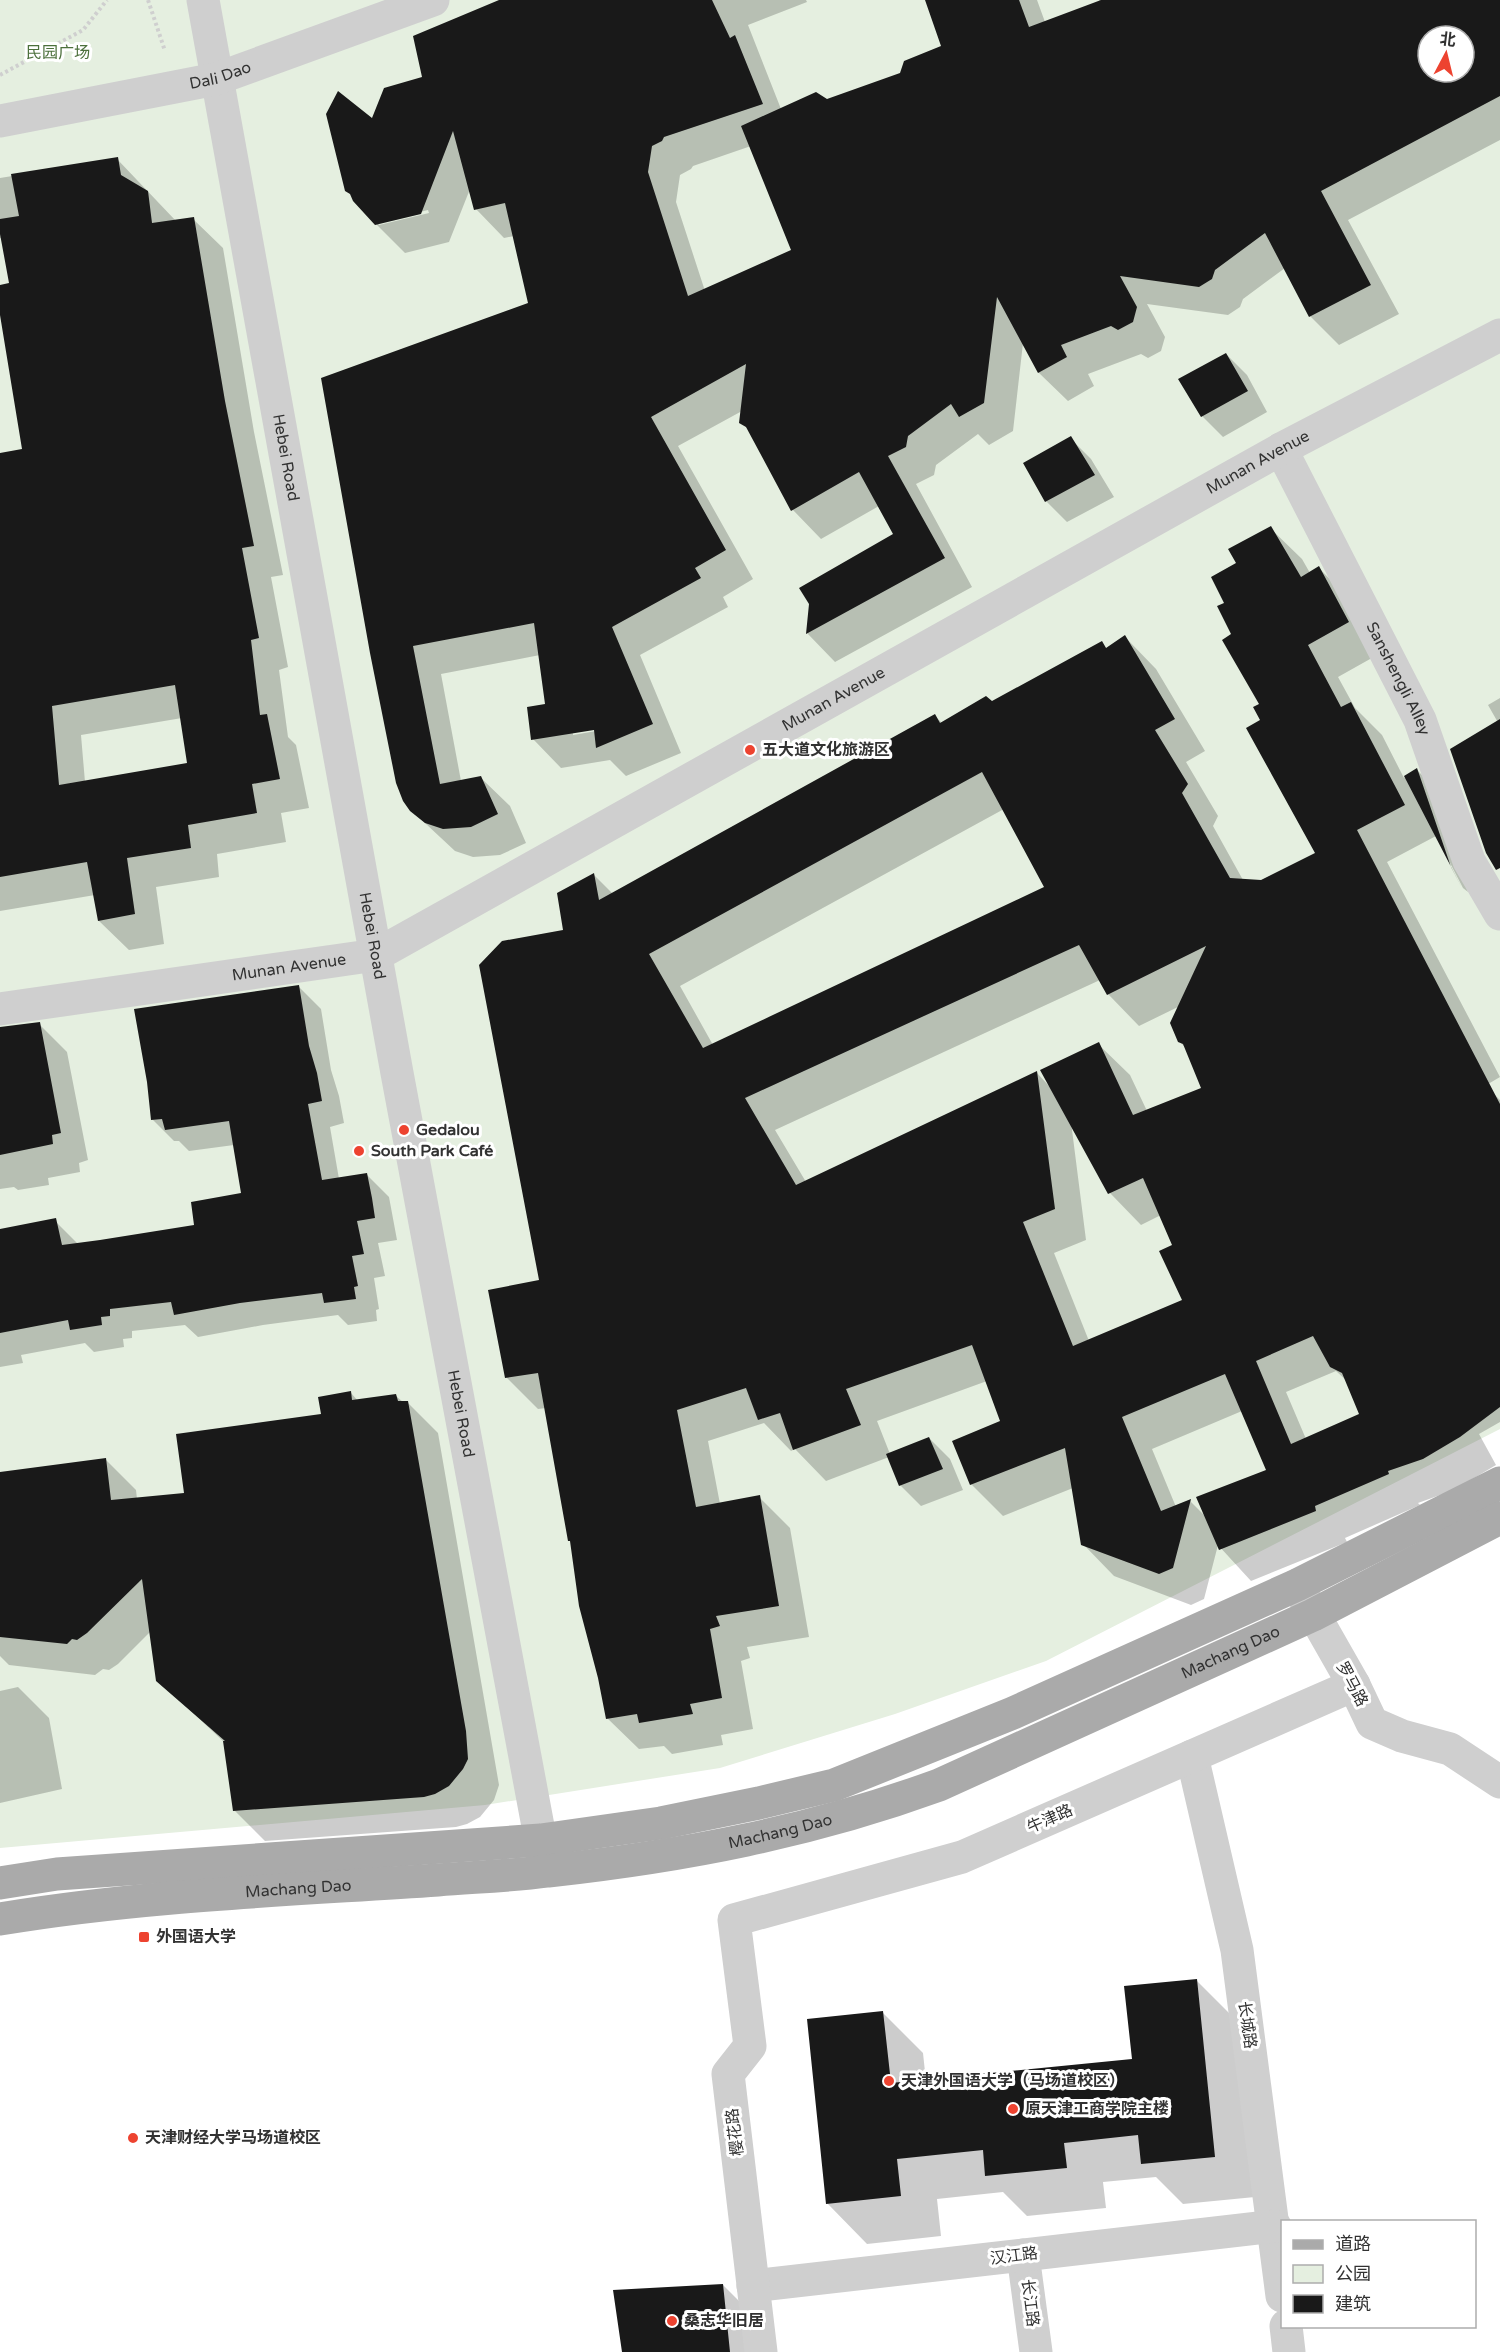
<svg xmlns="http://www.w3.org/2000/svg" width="1500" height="2352" font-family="'Varela Round','Noto Sans SC',sans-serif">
<rect width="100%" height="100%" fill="#fff"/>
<path fill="#e5efe0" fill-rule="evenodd" d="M 0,0 L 1500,0 L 1500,1429 L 1046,1661 L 895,1714 L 720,1768 L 485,1805 L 0,1848 ZM 1428,36 L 1464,36 L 1464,72 L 1428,72 Z"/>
<path fill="#0003" fill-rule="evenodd" d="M 510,0 L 806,0 L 807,2 L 748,25 L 781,109 L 827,101 L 901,74 L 943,46 L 927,0 L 1037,0 L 1045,22 L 1100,2 L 1099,0 L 1500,0 L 1500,140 L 1348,220 L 1399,314 L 1339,345 L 1310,316 L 1285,268 L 1243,299 L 1240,307 L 1228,315 L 1147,304 L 1165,337 L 1161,351 L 1148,358 L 1141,354 L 1088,374 L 1094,386 L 1068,401 L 1039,373 L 1023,343 L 1013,431 L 989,445 L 978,434 L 936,465 L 934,475 L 916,484 L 972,587 L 835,662 L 807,633 L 811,604 L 895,535 L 879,506 L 821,539 L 793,510 L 750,431 L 741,422 L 742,411 L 678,446 L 753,579 L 723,597 L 728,607 L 640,655 L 681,753 L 626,776 L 610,760 L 561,768 L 533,739 L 547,705 L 540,655 L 441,674 L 461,781 L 481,778 L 510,806 L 526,843 L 500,855 L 473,857 L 455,851 L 411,810 L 371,653 L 530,304 L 514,236 L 504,238 L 476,209 L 470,189 L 449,242 L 405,253 L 376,224 L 372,120 L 423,78 ZM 1428,36 L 1464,36 L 1464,72 L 1428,72 ZM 751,146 L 793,251 L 705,291 L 676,202 L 680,175 L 691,169 L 693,166 ZM 428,210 L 429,213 L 379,225 L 377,223 ZM 601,727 L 602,730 L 573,735 L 573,732 Z
M 117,159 L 176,221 L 193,219 L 223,248 L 254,432 L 283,575 L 271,577 L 288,667 L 279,670 L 288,737 L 296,745 L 309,808 L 281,813 L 286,842 L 217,854 L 219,877 L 156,887 L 164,944 L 129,950 L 99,921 L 95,895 L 0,911 L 0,455 L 24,451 L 0,307 L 0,286 L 11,285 L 2,238 L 0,238 L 0,178 ZM 182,718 L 189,765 L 85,782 L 81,735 Z
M 1226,354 L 1247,375 L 1267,412 L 1223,437 L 1202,416 Z
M 1070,438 L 1091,459 L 1114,497 L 1067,522 L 1046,501 Z
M 1270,528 L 1302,559 L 1310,573 L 1319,568 L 1350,600 L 1379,654 L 1338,677 L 1355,708 L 1382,735 L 1404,778 L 1417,770 L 1427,780 L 1468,892 L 1463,888 L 1436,836 L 1387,862 L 1500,1077 L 1461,1100 L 1495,1095 L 1500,1100 L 1500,1422 L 1479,1434 L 1496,1465 L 1454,1490 L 1418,1503 L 1420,1505 L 1345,1538 L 1347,1542 L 1251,1581 L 1218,1545 L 1204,1599 L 1191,1605 L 1114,1576 L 1083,1544 L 1073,1488 L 1003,1516 L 971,1484 L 1002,1422 L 987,1381 L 877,1421 L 890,1454 L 929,1438 L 950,1459 L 963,1490 L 921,1506 L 900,1485 L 889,1457 L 826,1481 L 795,1449 L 791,1451 L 764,1423 L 708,1441 L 720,1504 L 759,1497 L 790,1528 L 809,1637 L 747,1647 L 750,1658 L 741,1661 L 753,1729 L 721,1735 L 723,1745 L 672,1754 L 664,1746 L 639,1749 L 607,1718 L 546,1408 L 538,1409 L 506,1377 L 541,1281 L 565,932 L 594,875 L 613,894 L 935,716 L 942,723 L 991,703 L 1102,643 L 1107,649 L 1125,637 L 1156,669 L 1205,751 L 1186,762 L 1218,816 L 1213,826 L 1243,880 L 1262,881 L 1317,853 L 1262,721 L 1261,705 L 1233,634 L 1226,603 L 1238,563 ZM 1004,809 L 1047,888 L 713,1045 L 680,986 ZM 1100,980 L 1108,994 L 1139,1026 L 1180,1006 L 1180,1042 L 1186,1048 L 1203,1089 L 1147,1111 L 1130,1075 L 1098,1044 L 1049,1086 L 1037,1073 L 806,1182 L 775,1130 ZM 1071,1122 L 1110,1193 L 1141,1225 L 1161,1215 L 1174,1246 L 1184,1301 L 1089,1341 L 1054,1253 L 1086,1240 ZM 1336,1371 L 1348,1382 L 1361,1415 L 1306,1439 L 1286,1392 ZM 1242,1411 L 1268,1471 L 1206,1517 L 1190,1501 L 1176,1507 L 1152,1449 Z
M 1500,698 L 1500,726 L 1488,705 Z
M 299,987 L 321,1009 L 331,1070 L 339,1096 L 344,1123 L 330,1127 L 339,1179 L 367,1175 L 389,1197 L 397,1240 L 378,1243 L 385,1276 L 374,1278 L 379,1309 L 376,1310 L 377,1321 L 348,1325 L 338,1315 L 263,1325 L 198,1337 L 185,1325 L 132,1331 L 132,1338 L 123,1339 L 124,1347 L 94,1352 L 85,1343 L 21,1355 L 23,1363 L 0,1367 L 0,1232 L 56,1222 L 78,1244 L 196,1226 L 243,1195 L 234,1145 L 189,1151 L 179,1141 L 174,1141 L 152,1119 Z
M 39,1024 L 67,1052 L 88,1160 L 79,1163 L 80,1172 L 48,1178 L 49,1185 L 18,1190 L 14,1187 L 0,1189 L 0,1028 Z
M 351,1393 L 358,1401 L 396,1396 L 403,1402 L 407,1402 L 438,1433 L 499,1785 L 494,1800 L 480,1817 L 467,1824 L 456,1827 L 265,1841 L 234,1810 L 224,1742 L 158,1680 L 151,1631 L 118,1664 L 109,1670 L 103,1669 L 95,1675 L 9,1665 L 0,1656 L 0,1474 L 105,1459 L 136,1490 L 137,1499 L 186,1495 L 323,1415 Z
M 18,1687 L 49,1718 L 62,1789 L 0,1803 L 0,1691 Z
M 1196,1980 L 1236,2020 L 1255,2197 L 1183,2204 L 1156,2177 L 1103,2182 L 1106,2208 L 1027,2216 L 1003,2192 L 937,2199 L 941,2236 L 867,2244 L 827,2203 L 883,2013 L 923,2053 L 926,2081 L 1133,2061 Z
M 723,2285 L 754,2316 L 757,2352 L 624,2352 Z"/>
<path fill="#191919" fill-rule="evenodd" d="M 499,0 L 712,0 L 730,38 L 735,35 L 763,104 L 664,137 L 662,141 L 652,146 L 648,172 L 688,296 L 791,250 L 741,126 L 816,92 L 827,99 L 900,73 L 904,61 L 941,46 L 925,0 L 1019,0 L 1029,27 L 1101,0 L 1500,0 L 1500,96 L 1321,191 L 1371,285 L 1309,317 L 1265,233 L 1215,270 L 1212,279 L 1199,287 L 1120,276 L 1137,307 L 1133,322 L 1118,330 L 1111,326 L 1061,345 L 1067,357 L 1038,373 L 997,297 L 984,403 L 959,417 L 951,404 L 908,436 L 906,447 L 888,456 L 945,558 L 806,634 L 809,604 L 799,588 L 893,534 L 859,472 L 791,511 L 746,427 L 739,423 L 746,364 L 651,417 L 726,550 L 695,568 L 701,578 L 612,627 L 653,724 L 596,748 L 594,730 L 531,740 L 527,707 L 545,704 L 534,623 L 413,646 L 440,784 L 481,776 L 498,814 L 471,827 L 443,829 L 425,823 L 410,811 L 403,801 L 396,783 L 370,653 L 321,378 L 528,303 L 505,203 L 474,210 L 453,131 L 421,214 L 375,225 L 353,201 L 350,194 L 345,191 L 326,114 L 338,91 L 372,118 L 384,88 L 422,77 L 413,36 ZM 1428,36 L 1464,36 L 1464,72 L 1428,72 Z
M 118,157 L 121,175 L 148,191 L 152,223 L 194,217 L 225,401 L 254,546 L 242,548 L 259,638 L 251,640 L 260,715 L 267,714 L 280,779 L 252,784 L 257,813 L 188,825 L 191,848 L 127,858 L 135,914 L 98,921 L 87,862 L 0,877 L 0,453 L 22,449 L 0,315 L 0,285 L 9,283 L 0,234 L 0,219 L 19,216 L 11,174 ZM 175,685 L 187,763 L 59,785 L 52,706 Z
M 1226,353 L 1248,391 L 1201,417 L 1178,379 Z
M 1071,436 L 1095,475 L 1045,502 L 1023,463 Z
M 1271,526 L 1301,577 L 1319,566 L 1349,622 L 1308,645 L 1341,707 L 1351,702 L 1405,805 L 1357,830 L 1500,1104 L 1500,1407 L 1460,1437 L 1423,1459 L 1388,1471 L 1389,1474 L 1315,1506 L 1316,1511 L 1219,1550 L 1196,1497 L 1266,1470 L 1225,1374 L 1122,1417 L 1161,1511 L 1191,1499 L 1173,1568 L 1159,1574 L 1081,1545 L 1065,1448 L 970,1485 L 952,1441 L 1000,1421 L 972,1345 L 846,1389 L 861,1425 L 793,1450 L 780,1413 L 758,1420 L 746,1388 L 677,1410 L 696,1507 L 760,1495 L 779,1606 L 716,1616 L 720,1626 L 710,1629 L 722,1698 L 690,1704 L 693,1714 L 639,1723 L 637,1714 L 606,1719 L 598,1678 L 579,1606 L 570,1541 L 568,1541 L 538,1373 L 505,1378 L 488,1290 L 539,1280 L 479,965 L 502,941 L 563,930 L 557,893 L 594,873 L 599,900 L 935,714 L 940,723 L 986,696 L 992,701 L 1102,641 L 1106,648 L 1125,635 L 1175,719 L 1155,730 L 1188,784 L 1182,793 L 1230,878 L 1261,880 L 1315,853 L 1246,728 L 1260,720 L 1253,707 L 1259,704 L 1222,640 L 1231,634 L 1217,606 L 1224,603 L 1211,577 L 1236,563 L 1228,549 ZM 982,772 L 1044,887 L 703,1048 L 649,954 ZM 1079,945 L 1107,995 L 1206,946 L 1170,1023 L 1178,1042 L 1183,1044 L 1201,1088 L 1133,1115 L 1099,1042 L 1040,1070 L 1108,1194 L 1143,1178 L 1172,1245 L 1159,1251 L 1182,1300 L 1073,1346 L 1023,1222 L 1055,1209 L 1037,1071 L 796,1185 L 745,1098 ZM 1313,1336 L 1330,1367 L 1342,1373 L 1359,1414 L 1291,1444 L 1256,1361 Z
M 1500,719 L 1500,868 L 1496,870 L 1486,853 L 1450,749 Z
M 1417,768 L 1451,867 L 1462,888 L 1404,776 Z
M 299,985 L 309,1046 L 317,1073 L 322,1101 L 308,1104 L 322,1180 L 367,1173 L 372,1198 L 375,1218 L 357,1221 L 364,1254 L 352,1256 L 358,1286 L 354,1287 L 356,1299 L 324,1303 L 322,1293 L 240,1303 L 174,1315 L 171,1302 L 110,1309 L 110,1316 L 101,1317 L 102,1325 L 70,1330 L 68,1320 L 0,1333 L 0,1229 L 56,1218 L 62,1245 L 100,1240 L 194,1225 L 191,1202 L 241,1193 L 229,1121 L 165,1130 L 162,1119 L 151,1120 L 147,1082 L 134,1009 Z
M 40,1022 L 61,1133 L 52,1135 L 53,1144 L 0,1155 L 0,1027 Z
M 351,1391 L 352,1400 L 396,1394 L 398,1401 L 408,1401 L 466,1731 L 468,1759 L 463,1769 L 449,1786 L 435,1794 L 424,1797 L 233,1811 L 223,1741 L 225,1741 L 156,1681 L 142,1579 L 87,1633 L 77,1640 L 72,1639 L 67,1644 L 0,1637 L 0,1472 L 106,1458 L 111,1500 L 184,1493 L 176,1434 L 321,1414 L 318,1397 Z
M 929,1437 L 943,1469 L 899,1486 L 886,1454 Z
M 1197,1979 L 1215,2157 L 1141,2164 L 1138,2135 L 1064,2143 L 1067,2168 L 985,2176 L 983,2150 L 897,2159 L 901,2196 L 826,2204 L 807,2019 L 883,2011 L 891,2083 L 1132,2059 L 1124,1986 Z
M 723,2284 L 730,2352 L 622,2352 L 613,2290 Z"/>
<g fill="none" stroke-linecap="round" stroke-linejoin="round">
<path stroke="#cfcfcf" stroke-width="4" stroke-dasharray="3 3" stroke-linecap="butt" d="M 148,0 L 165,51
M 0,75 L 83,30 L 107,0"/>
<g stroke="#cfcfcf" stroke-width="33">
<path id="s1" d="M 203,0 L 397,1073 L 546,1869"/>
<path id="s2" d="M 0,121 L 216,79 L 433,0"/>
<path id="s3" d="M 1281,449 L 1420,720 L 1469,861 L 1500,914"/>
<path id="s4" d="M 0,1009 L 376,955 L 1281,449 L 1500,335"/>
<path d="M 1297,1585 L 1354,1685 L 1372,1723 L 1402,1736 L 1450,1749 L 1500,1782"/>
<path d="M 1192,1756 L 1237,1950 L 1282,2296"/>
<path d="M 1023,2255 L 1036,2352"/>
<path d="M 753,2286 L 1275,2226"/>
<path d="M 1286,2326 L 1289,2352"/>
<path d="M 761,2352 L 728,2074 L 750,2046 L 734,1920 L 962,1857 L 1354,1685"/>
</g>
<g stroke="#aaa" stroke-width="33">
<path d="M 0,1883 L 57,1874 L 541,1840 L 661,1823 L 759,1803 L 834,1785 L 1013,1713 L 1297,1585 L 1500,1483"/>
<path id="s5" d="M 0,1919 C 144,1895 292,1890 438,1880 C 474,1877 511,1876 548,1871 C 684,1856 810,1832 939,1785 L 1313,1615 L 1500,1518"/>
</g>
</g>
<g fill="#ed4330" stroke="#fff" stroke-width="2">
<circle cx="750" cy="750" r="6"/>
<circle cx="404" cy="1130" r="6"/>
<circle cx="359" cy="1151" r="6"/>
<rect x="138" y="1931" width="12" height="12" rx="3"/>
<circle cx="889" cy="2081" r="6"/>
<circle cx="1013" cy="2109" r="6"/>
<circle cx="133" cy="2138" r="6"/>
<circle cx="672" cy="2321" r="6"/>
</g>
<g text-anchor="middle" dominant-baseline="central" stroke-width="6" stroke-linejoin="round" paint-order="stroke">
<g font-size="16" fill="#4c703c" stroke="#fff">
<text x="58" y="53">民园广场</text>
</g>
<g font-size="16" fill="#323232" stroke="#fff">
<text stroke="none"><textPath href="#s2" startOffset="225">Dali Dao</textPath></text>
<text stroke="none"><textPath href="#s1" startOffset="465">Hebei Road</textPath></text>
<text stroke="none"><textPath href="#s4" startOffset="1390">Munan Avenue</textPath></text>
<text stroke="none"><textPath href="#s3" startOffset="258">Sanshengli Alley</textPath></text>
<text stroke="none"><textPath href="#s4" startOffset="904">Munan Avenue</textPath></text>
<text stroke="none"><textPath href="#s1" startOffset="951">Hebei Road</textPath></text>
<text stroke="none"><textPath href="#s4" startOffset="292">Munan Avenue</textPath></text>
<text stroke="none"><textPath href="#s1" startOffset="1437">Hebei Road</textPath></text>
<text stroke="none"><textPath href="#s5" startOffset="1272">Machang Dao</textPath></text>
<text transform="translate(1352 1684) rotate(62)">罗马路</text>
<text transform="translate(1050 1819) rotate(-24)">牛津路</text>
<text stroke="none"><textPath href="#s5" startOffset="786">Machang Dao</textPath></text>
<text stroke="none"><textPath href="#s5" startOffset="300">Machang Dao</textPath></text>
<text transform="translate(1247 2025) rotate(82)">长城路</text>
<text transform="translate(735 2132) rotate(-97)">樱花路</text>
<text transform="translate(1014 2256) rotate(-7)">汉江路</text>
<text transform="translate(1030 2303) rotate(83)">长江路</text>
</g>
<g font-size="16" font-weight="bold" fill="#323232" stroke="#fff" text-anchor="start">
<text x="762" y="750">五大道文化旅游区</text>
<text x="416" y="1130">Gedalou</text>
<text x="371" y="1151">South Park Café</text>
<text x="156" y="1937">外国语大学</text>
<text x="901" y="2081">天津外国语大学（马场道校区）</text>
<text x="1025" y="2109">原天津工商学院主楼</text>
<text x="145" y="2138">天津财经大学马场道校区</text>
<text x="684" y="2321">桑志华旧居</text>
</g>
</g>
<rect x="1281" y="2220" width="195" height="108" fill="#ffffff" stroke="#adadad" stroke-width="1.5"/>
<rect x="1293" y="2240" width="30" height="9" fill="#aaaaaa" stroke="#adadad" stroke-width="1.5"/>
<text x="1335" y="2250" font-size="18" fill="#323232">道路</text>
<rect x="1293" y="2265" width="30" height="18" fill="#e5efe0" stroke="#adadad" stroke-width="1.5"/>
<text x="1335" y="2280" font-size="18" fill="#323232">公园</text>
<rect x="1293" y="2295" width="30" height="18" fill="#191919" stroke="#adadad" stroke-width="1.5"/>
<text x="1335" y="2310" font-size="18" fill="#323232">建筑</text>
<g transform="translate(1446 54) rotate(7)"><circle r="28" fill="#ffffff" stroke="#adadad" stroke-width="1.5"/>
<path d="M0-4.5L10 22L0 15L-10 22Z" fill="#ed4330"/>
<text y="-9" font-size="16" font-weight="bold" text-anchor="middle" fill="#323232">北</text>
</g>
</svg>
